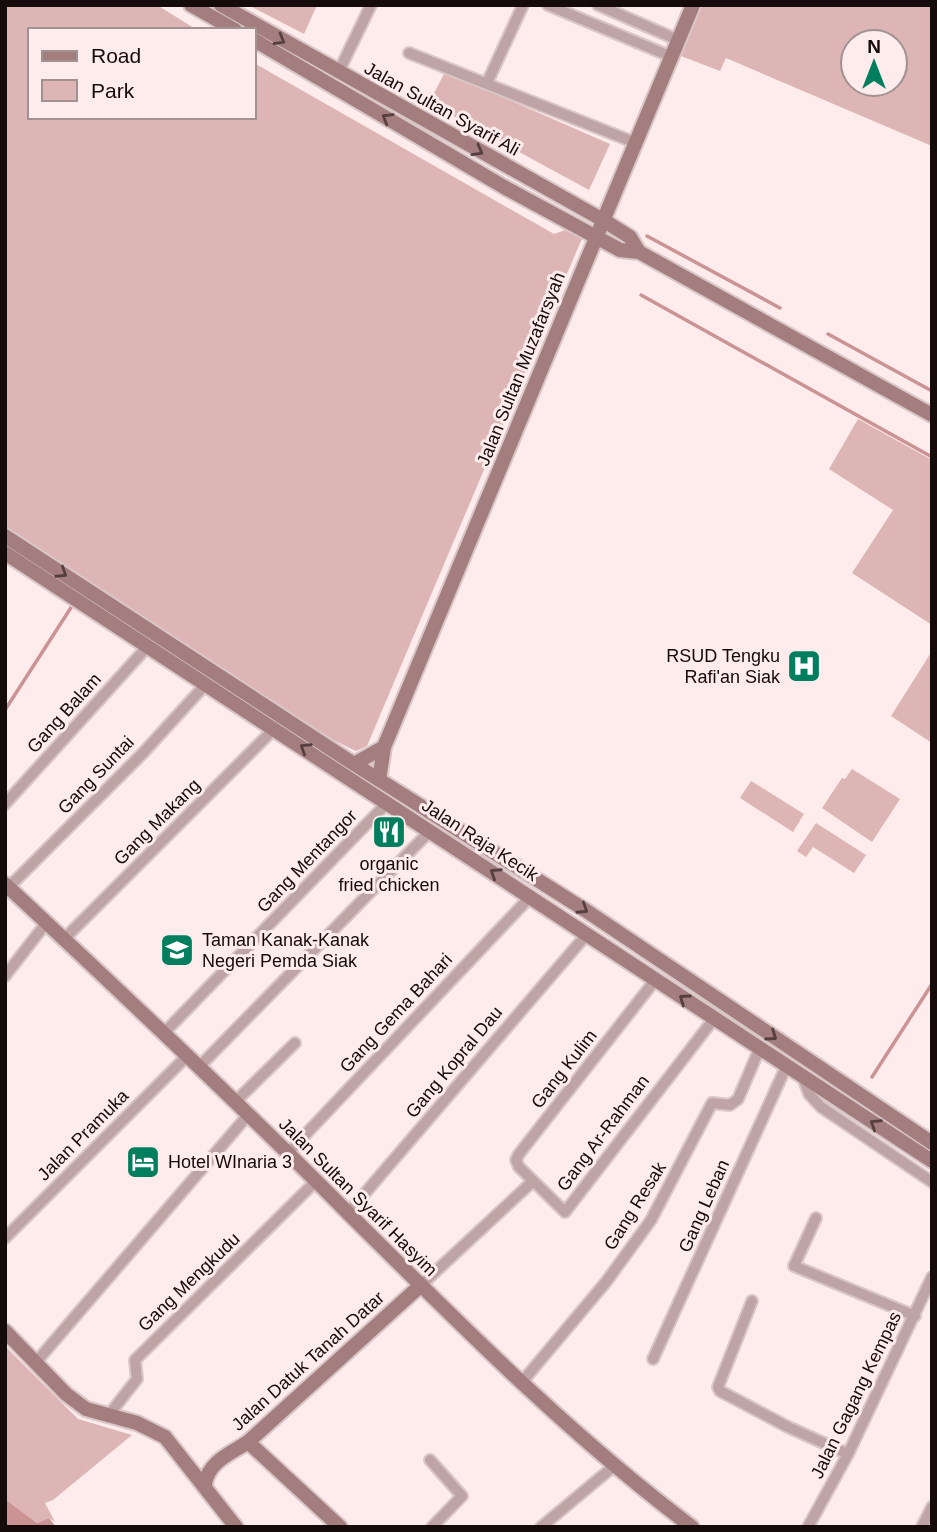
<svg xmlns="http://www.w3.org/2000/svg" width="937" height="1532" font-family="Arial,sans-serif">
<rect width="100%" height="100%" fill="#feebeb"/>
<path fill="#ddb5b5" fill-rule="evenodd" d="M 5,5 L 157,5 L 197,30 L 30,30 L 30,117 L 254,117 L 254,63 L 554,234 L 568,229 L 583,236 L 367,746 L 356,751 L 333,740 L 5,527 Z
M 248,5 L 317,5 L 304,34 Z
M 702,5 L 932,5 L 932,146 L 726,58 L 720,71 L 681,56 ZM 895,42 L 895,84 L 853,84 L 853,42 Z
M 445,72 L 610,144 L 589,190 L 429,103 Z
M 858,419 L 932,460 L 932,625 L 852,573 L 893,510 L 829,469 Z
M 932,651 L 932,743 L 891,716 Z
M 852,769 L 900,799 L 872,842 L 822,808 L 842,778 L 845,779 Z
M 751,781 L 804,814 L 793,832 L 740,798 Z
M 816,823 L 866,855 L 854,873 L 813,847 L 806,857 L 797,851 Z
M 5,1346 L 78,1419 L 132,1435 L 53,1500 L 45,1503 L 55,1522 L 49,1518 L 37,1523 L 5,1499 Z"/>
<path fill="#cb9394" d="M 5,1499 L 37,1523 L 49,1518 L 56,1527 L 5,1527 Z"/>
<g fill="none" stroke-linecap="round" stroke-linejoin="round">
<path stroke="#cb9394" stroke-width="3.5" d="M 647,236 L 780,308
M 641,295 L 932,457
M 828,334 L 932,391
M 5,710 L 72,606
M 872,1077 L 932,984"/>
<g stroke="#d9c7c7" stroke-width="14">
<path id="street" d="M 548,5 L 672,57
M 598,5 L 678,40
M 409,53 L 636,143
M 338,73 L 371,5
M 487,83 L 523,5
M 5,804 L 148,646
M 9,887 L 143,753 L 206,684
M 63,940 L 275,728
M 5,976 L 47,922
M 656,979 L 519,1154 L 516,1160 L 519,1167 L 565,1212 L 713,1020
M 163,1034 L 388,802
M 198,1068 L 430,831
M 803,1078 L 809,1094 L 821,1107 L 932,1182
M 235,1102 L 295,1043
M 287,1154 L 531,896
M 348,1213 L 587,934
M 816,1218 L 794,1266 L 915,1316
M 5,1238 L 186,1057
M 420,1286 L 532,1182
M 752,1301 L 718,1387 L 720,1391 L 788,1427 L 848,1454
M 653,1359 L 786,1067
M 37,1361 L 248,1115
M 522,1382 L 606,1282 L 651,1220 L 712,1103 L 730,1105 L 738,1099 L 759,1050
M 108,1416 L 137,1379 L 135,1360 L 316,1181
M 430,1460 L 462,1496 L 432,1527
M 541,1527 L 614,1466
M 808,1527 L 848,1454 L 932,1277
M 922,1527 L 932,1507"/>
</g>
<g stroke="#d9c7c7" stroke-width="18">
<path id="secondary" d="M 191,5 L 235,30
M 221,5 L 603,220 L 630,237 L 639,252
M 254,40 L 504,187 L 620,250 L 639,252 L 932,415
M 5,536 L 354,764 L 585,910 L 932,1143
M 5,553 L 932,1161
M 354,764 L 384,747
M 379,780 L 384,747 L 693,5
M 5,884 C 121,992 237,1101 349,1214 C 459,1323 568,1434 692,1527
M 5,1331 L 66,1394 L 86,1409 L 137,1423 L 165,1437 L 236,1527
M 248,1442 L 340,1527
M 205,1484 C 208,1462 231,1453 248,1442 L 420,1286"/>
</g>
<use href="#street" stroke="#bea4a4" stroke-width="10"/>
<use href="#secondary" stroke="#a47e7f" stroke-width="14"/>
</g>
<defs><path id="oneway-chevron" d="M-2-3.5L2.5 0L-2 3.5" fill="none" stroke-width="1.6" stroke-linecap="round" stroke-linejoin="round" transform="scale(1.75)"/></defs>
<g stroke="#553f3f">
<use href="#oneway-chevron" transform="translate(280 40) rotate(30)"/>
<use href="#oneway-chevron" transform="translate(387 118) rotate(-149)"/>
<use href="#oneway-chevron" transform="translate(478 151) rotate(29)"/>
<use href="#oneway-chevron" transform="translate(62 573) rotate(33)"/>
<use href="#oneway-chevron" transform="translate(305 748) rotate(-147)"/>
<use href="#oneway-chevron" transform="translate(495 873) rotate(-147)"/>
<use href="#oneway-chevron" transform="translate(583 909) rotate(33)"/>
<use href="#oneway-chevron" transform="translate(684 999) rotate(-145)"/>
<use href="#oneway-chevron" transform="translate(772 1036) rotate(35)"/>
<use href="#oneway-chevron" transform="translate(875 1124) rotate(-147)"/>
</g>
<defs>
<g id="hospital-square" transform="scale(1.75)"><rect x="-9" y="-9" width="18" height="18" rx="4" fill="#007e5e" stroke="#feebeb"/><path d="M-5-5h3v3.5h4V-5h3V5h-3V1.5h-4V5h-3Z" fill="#fff"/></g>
<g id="restaurant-square" transform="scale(1.75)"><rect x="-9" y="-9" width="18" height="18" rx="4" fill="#007e5e" stroke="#feebeb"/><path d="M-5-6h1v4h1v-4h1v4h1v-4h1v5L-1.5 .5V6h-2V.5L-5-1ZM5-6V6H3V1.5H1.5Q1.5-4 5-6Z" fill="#fff"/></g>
<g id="school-square" transform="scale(1.75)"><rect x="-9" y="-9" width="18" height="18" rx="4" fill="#007e5e" stroke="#feebeb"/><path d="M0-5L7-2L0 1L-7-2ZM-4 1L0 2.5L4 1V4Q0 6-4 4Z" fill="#fff"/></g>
<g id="hotel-square" transform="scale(1.75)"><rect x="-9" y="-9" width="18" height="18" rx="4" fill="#007e5e" stroke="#feebeb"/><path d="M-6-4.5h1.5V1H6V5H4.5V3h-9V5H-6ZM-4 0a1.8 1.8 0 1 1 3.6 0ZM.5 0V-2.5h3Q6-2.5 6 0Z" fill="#fff"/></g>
</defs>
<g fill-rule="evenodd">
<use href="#hospital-square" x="804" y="666"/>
<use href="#restaurant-square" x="389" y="832"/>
<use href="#school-square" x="177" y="950"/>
<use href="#hotel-square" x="143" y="1162"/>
</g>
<g text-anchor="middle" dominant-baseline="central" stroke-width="6" stroke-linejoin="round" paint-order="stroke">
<g font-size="18" fill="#150b0b" stroke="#feebeb">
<text transform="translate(442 109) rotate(29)">Jalan Sultan Syarif Ali</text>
<text transform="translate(521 369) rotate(-68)">Jalan Sultan Muzafarsyah</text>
<text transform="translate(64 713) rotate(-48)">Gang Balam</text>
<text transform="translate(96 775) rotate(-46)">Gang Suntai</text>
<text transform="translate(157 822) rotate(-45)">Gang Makang</text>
<text transform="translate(480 840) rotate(33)">Jalan Raja Kecik</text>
<text transform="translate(307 861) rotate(-46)">Gang Mentangor</text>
<text transform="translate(396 1013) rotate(-47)">Gang Gema Bahari</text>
<text transform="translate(454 1062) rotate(-50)">Gang Kopral Dau</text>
<text transform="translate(564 1069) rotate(-52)">Gang Kulim</text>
<text transform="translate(603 1133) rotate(-53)">Gang Ar-Rahman</text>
<text transform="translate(83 1135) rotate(-45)">Jalan Pramuka</text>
<text transform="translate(358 1197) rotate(45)">Jalan Sultan Syarif Hasyim</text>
<text transform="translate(635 1206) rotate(-58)">Gang Resak</text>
<text transform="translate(704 1206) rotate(-66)">Gang Leban</text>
<text transform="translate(189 1282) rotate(-44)">Gang Mengkudu</text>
<text transform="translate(308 1361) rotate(-42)">Jalan Datuk Tanah Datar</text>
<text transform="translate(856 1395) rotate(-64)">Jalan Gagang Kempas</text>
</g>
<g font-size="18" fill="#150b0b" stroke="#feebeb" text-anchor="start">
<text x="780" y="656" text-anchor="end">RSUD Tengku<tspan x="780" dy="21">Rafi'an Siak</tspan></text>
<text x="389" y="864" text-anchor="middle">organic<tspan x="389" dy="21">fried chicken</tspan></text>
<text x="202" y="940">Taman Kanak-Kanak<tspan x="202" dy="21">Negeri Pemda Siak</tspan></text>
<text x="168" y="1162">Hotel WInaria 3</text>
</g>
</g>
<rect width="937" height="1532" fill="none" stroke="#150b0b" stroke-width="14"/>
<rect x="28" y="28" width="228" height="91" fill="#feebeb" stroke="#a19191" stroke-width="2"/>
<rect x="42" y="51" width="35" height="10" fill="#a47e7f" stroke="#a19191" stroke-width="2"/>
<text x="91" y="63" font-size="21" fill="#150b0b">Road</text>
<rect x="42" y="80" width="35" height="21" fill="#ddb5b5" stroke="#a19191" stroke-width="2"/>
<text x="91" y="98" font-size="21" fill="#150b0b">Park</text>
<g transform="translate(874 63)"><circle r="33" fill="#feebeb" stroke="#a19191" stroke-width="2"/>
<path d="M0-5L12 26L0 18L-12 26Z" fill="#007e5e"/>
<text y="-10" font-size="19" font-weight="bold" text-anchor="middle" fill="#150b0b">N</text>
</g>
</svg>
